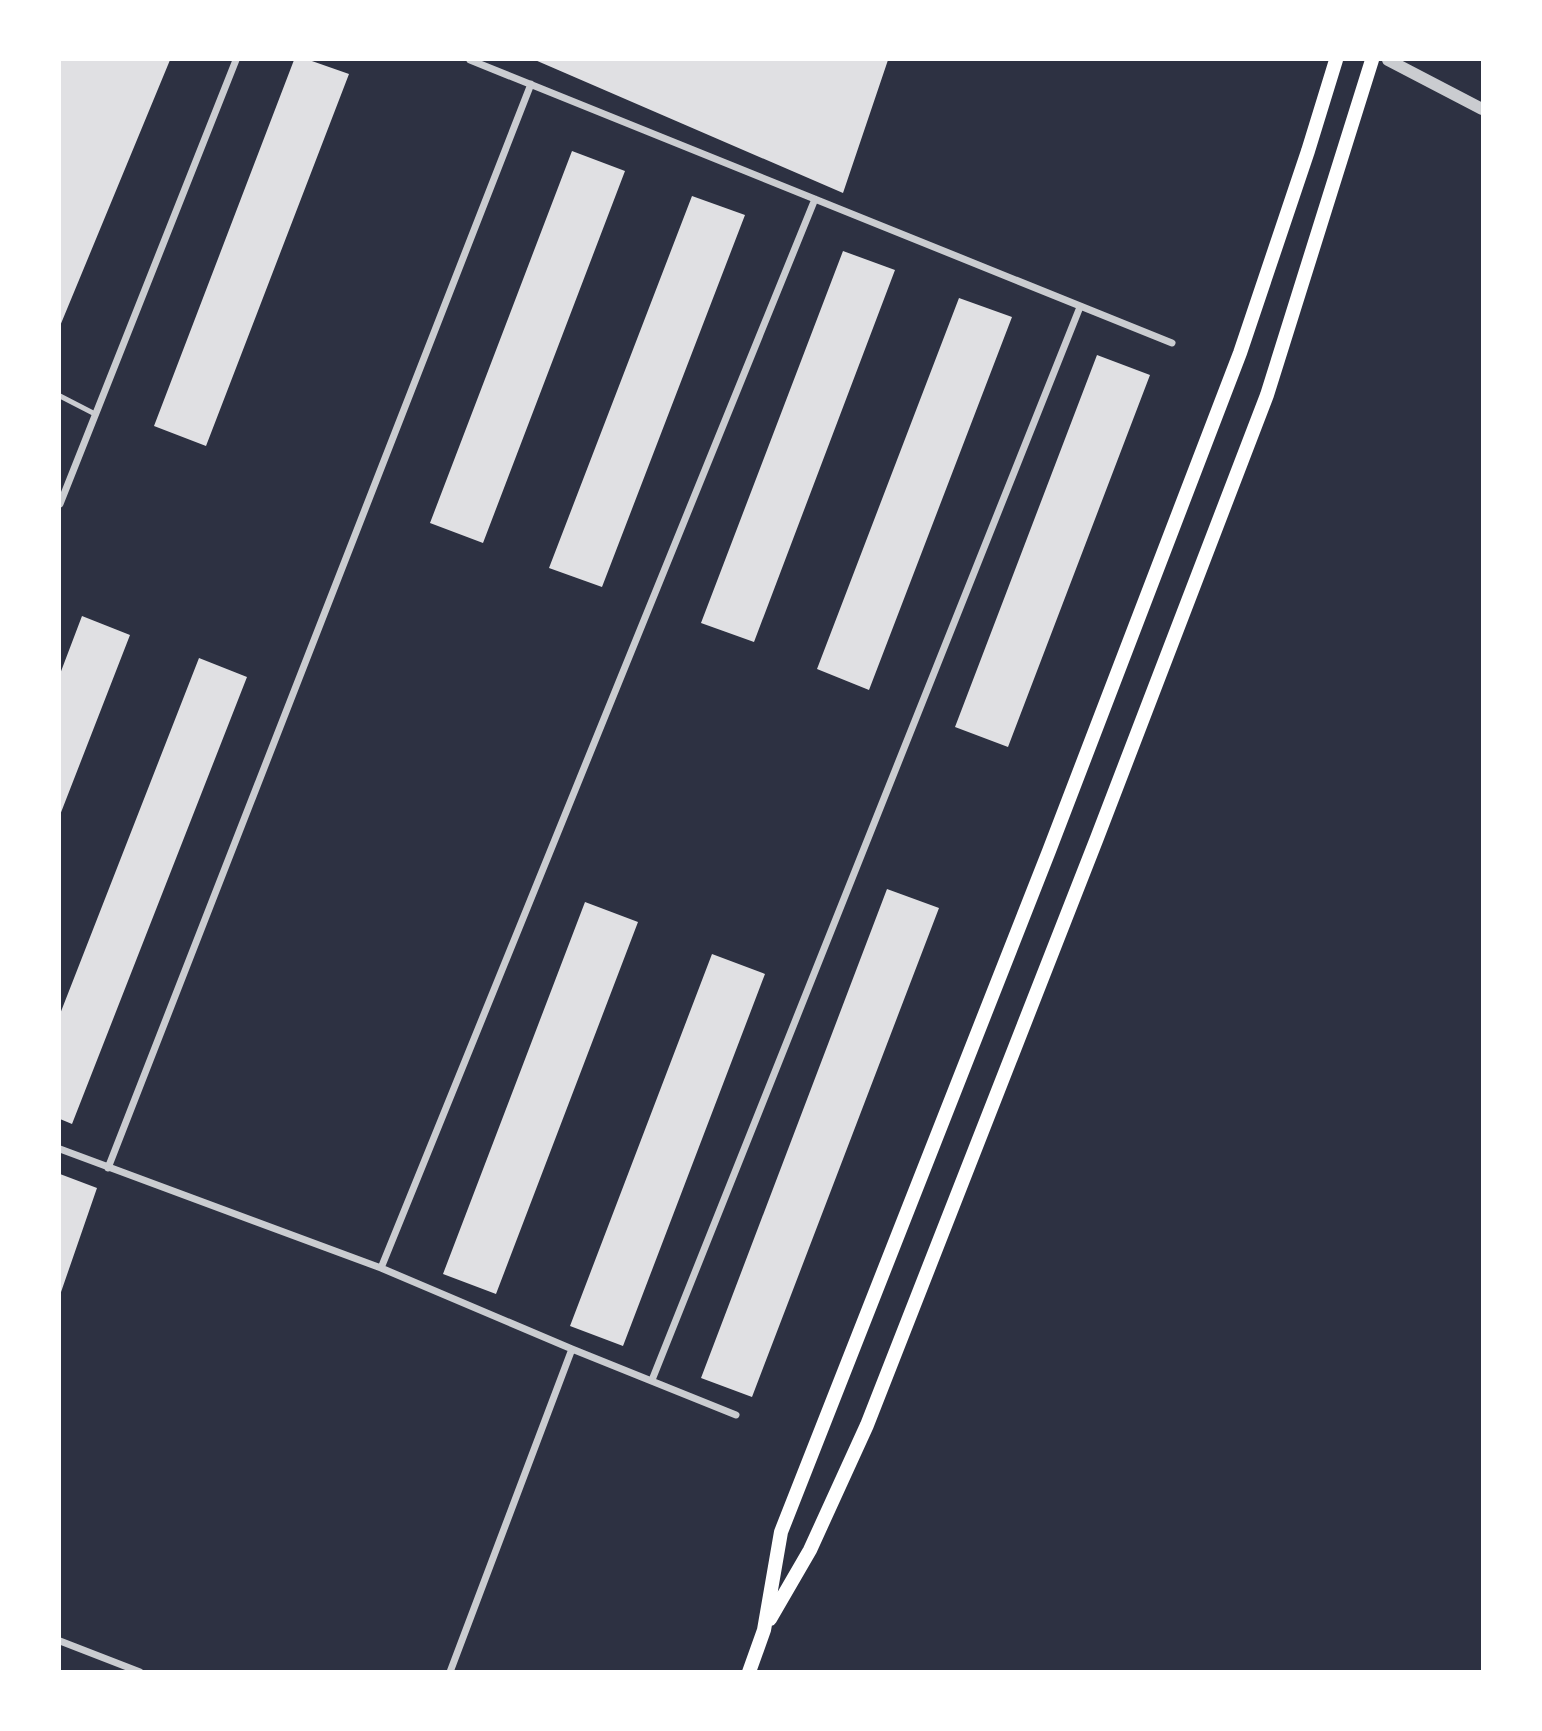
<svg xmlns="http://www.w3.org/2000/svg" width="1542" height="1731" font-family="Inter,sans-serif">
<rect width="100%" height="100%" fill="#2d3142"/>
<path fill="#e0e0e3" d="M 60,60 L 170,60 L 60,326 Z
M 294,60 L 309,60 L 349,74 L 206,446 L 154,426 Z
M 535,60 L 888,60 L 843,193 Z
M 572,151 L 625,171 L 483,543 L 430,523 Z
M 692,196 L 745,215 L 602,587 L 549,568 Z
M 843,251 L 895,270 L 754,642 L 701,623 Z
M 959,298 L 1012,317 L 869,690 L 817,669 Z
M 1097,355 L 1150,375 L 1008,747 L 955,727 Z
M 82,616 L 130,635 L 60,815 L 60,674 Z
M 199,658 L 247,677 L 72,1124 L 60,1119 L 60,1014 Z
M 887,889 L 939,908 L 752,1397 L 701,1378 Z
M 585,902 L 638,922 L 496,1294 L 443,1274 Z
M 712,954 L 765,974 L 623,1346 L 570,1326 Z
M 60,1174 L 97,1188 L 60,1295 Z"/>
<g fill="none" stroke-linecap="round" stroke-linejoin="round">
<path stroke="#caccd0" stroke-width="5" d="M 60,396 L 95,414"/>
<path stroke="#caccd0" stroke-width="7" d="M 470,60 L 1172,343
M 60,504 L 236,60
M 60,1149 L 381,1268 L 572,1349 L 736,1415
M 108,1168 L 531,84
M 381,1268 L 815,199
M 652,1380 L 1080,307
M 60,1641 L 140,1672
M 450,1672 L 572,1349"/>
<path stroke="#caccd0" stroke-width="12" d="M 1388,60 L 1482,109"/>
<path stroke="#fff" stroke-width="14" d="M 770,1619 L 810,1550 L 867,1425 L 1097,838 L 1267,395 L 1372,60
M 749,1672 L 764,1630 L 781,1532 L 1049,851 L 1240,353 L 1308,151 L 1336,60"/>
</g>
<rect width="1542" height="1731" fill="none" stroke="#ffffff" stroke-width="122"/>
</svg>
